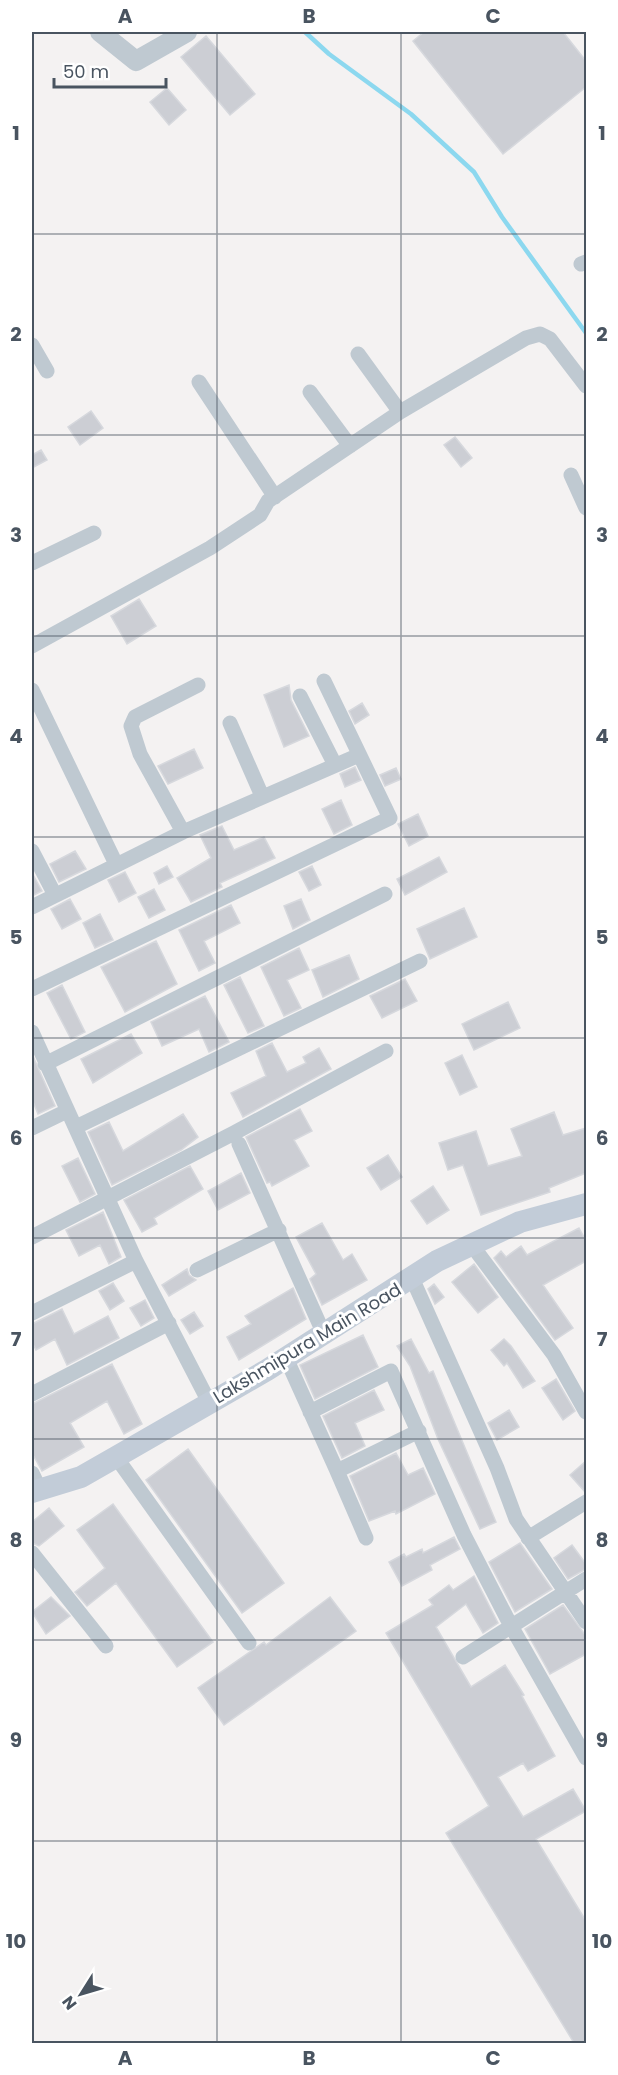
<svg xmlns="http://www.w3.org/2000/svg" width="618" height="2075" font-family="Poppins,sans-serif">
<rect width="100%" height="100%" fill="#f4f2f2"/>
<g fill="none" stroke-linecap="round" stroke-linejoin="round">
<path stroke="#8cd8ef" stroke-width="4.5" d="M 305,32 L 329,54 L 411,114 L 474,172 L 502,217 L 586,333"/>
</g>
<path fill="#ccced4" stroke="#d6d8dd" stroke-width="1.5" d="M 424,32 L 563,32 L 586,61 L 586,87 L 503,154 L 413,41 Z
M 206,36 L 255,94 L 230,115 L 181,57 Z
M 167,88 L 186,110 L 169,125 L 150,102 Z
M 91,411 L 103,428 L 80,445 L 68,427 Z
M 455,437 L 472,458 L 461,467 L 444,445 Z
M 41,450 L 47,460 L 32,468 L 32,455 Z
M 139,599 L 156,626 L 127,644 L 111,616 Z
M 289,685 L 291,700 L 309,736 L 284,747 L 264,695 Z
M 362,703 L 369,715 L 355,724 L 349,711 Z
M 194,749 L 203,768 L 168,784 L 158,766 Z
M 355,767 L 361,780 L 345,787 L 340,774 Z
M 396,768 L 401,779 L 385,786 L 380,775 Z
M 341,800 L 352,825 L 334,834 L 322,809 Z
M 418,814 L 428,836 L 409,846 L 398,824 Z
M 222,826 L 234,850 L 264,837 L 275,858 L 220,883 L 222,887 L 191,902 L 177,878 L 211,858 L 200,835 Z
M 75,851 L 86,869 L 59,882 L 50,864 Z
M 439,857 L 447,872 L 405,895 L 397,879 Z
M 167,866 L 173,877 L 159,884 L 154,873 Z
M 312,866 L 321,885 L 309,891 L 299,872 Z
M 125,872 L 136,893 L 119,902 L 108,880 Z
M 32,873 L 42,891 L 32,896 Z
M 154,889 L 165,910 L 149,918 L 138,897 Z
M 70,899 L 81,919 L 62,929 L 51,909 Z
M 301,899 L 310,920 L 293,929 L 284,906 Z
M 231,905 L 240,923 L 204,941 L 215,963 L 199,971 L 179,930 Z
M 464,908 L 477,937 L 430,959 L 417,929 Z
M 100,914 L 113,940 L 95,948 L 83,923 Z
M 156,941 L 177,984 L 125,1012 L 101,967 Z
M 299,948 L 309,970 L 287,980 L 301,1008 L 284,1016 L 261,967 Z
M 349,955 L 359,979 L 323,997 L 312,970 Z
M 240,977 L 264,1026 L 248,1033 L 224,985 Z
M 405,979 L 417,1001 L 382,1018 L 370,996 Z
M 62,985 L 85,1032 L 71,1039 L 47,993 Z
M 205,996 L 229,1042 L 209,1052 L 199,1029 L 162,1046 L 151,1022 Z
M 508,1002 L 520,1028 L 474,1050 L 462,1024 Z
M 131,1034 L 142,1053 L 93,1083 L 81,1059 Z
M 272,1043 L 287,1072 L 306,1063 L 303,1057 L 319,1048 L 331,1069 L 243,1117 L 231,1093 L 266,1076 L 256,1051 Z
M 32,1054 L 55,1106 L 38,1114 L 32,1099 Z
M 462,1055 L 477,1087 L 460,1095 L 445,1063 Z
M 300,1109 L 312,1131 L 294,1140 L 309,1166 L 272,1186 L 270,1182 L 267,1183 L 246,1137 Z
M 554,1112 L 563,1135 L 586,1128 L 586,1173 L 549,1188 L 550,1192 L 481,1215 L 463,1165 L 448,1170 L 439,1143 L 476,1131 L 488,1166 L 522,1156 L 511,1129 Z
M 183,1114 L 198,1137 L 181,1150 L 112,1185 L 88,1132 L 109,1122 L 123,1151 Z
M 388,1155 L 402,1177 L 381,1190 L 367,1168 Z
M 78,1158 L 95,1194 L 80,1202 L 62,1166 Z
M 190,1166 L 203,1189 L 154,1218 L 157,1224 L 142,1232 L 124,1200 Z
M 241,1173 L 250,1193 L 218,1210 L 208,1191 Z
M 433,1186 L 449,1210 L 427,1224 L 411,1201 Z
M 103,1212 L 121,1257 L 109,1264 L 100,1245 L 79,1256 L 66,1230 Z
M 322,1223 L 343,1260 L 352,1254 L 367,1280 L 322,1305 L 310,1279 L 316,1274 L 296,1237 Z
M 579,1228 L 586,1241 L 586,1261 L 543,1285 L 573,1328 L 555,1340 L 494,1258 L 501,1251 L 506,1257 L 521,1246 L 527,1255 Z
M 474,1264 L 498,1297 L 478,1313 L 452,1282 Z
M 187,1269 L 189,1275 L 196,1280 L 169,1296 L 162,1285 Z
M 113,1283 L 124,1301 L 110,1310 L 99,1291 Z
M 434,1284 L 444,1297 L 435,1304 L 428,1289 Z
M 293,1288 L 306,1319 L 239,1360 L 227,1337 L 251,1324 L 245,1316 Z
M 145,1300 L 154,1318 L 141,1326 L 130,1308 Z
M 62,1309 L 74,1334 L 108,1316 L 119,1338 L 67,1365 L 55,1339 L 36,1350 L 32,1342 L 32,1324 Z
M 194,1312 L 203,1326 L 190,1334 L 181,1320 Z
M 363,1335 L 378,1367 L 315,1399 L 300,1365 Z
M 411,1339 L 429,1373 L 433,1371 L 496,1522 L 480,1529 L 438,1439 L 410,1366 L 397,1346 Z
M 504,1339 L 511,1346 L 535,1381 L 523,1388 L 507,1363 L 504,1366 L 491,1350 Z
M 112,1364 L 142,1424 L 124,1434 L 107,1401 L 70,1423 L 84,1447 L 42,1471 L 32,1453 L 32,1404 Z
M 556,1379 L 575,1411 L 563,1420 L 542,1388 Z
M 374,1390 L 384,1410 L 355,1423 L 365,1446 L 342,1458 L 323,1416 Z
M 509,1410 L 519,1427 L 497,1440 L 488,1423 Z
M 188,1449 L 284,1583 L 242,1613 L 146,1480 Z
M 396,1453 L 408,1475 L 423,1468 L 435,1494 L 396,1514 L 395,1511 L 369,1521 L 350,1476 Z
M 586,1461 L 586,1492 L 585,1492 L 570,1475 Z
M 113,1504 L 213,1642 L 177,1667 L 116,1583 L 87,1606 L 75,1592 L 105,1568 L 77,1530 Z
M 49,1508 L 64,1526 L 39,1546 L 32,1543 L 32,1522 Z
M 454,1537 L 460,1549 L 430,1565 L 432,1570 L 402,1586 L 389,1562 L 404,1554 L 406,1557 L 422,1549 L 423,1553 Z
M 520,1543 L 552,1589 L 515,1612 L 489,1562 Z
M 572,1545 L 586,1564 L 586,1569 L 568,1579 L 554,1558 Z
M 474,1576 L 498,1623 L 483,1633 L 466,1604 L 436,1627 L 471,1687 L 505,1665 L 524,1695 L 522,1696 L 555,1756 L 528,1771 L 523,1763 L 498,1777 L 523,1817 L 573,1789 L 586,1811 L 536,1839 L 586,1921 L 586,2043 L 574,2043 L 446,1833 L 489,1806 L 386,1633 L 433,1605 L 429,1600 L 449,1585 L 453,1590 Z
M 51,1597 L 70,1616 L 46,1634 L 32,1612 Z
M 330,1597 L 356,1631 L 224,1725 L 198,1688 L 264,1642 L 266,1645 Z
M 563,1605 L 586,1636 L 586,1654 L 550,1674 L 525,1629 Z"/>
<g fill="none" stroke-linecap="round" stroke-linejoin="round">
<path stroke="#bfc9d1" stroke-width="15" d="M 581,264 L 586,262
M 32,345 L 47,371
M 358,354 L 400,412
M 199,382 L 275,497
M 310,392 L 350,446
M 571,475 L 586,508
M 32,563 L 94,533
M 32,646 L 210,548 L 260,515 L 268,501 L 400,412 L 526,338 L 540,334 L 550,339 L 586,386
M 32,690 L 116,864
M 300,696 L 335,765
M 230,723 L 262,796
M 183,832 L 140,754 L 131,726 L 135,717 L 198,685
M 32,851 L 55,895
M 32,907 L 183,832 L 359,755
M 32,989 L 390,818 L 324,681
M 32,1032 L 136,1261 L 209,1402
M 45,1064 L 385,894
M 76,1127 L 420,961
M 32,1128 L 67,1111
M 239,1144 L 323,1332
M 32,1237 L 234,1133 L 386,1051
M 471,1244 L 554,1355 L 586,1412
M 197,1270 L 279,1230
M 412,1278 L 497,1468 L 516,1519 L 586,1622
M 32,1313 L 136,1261
M 286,1358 L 337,1471 L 419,1431
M 32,1394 L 169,1323
M 310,1412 L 391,1371 L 464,1535 L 511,1626 L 586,1758
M 116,1457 L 249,1643
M 337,1471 L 366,1538
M 32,1473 L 40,1490
M 528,1538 L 586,1502
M 32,1553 L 106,1646
M 463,1657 L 586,1579"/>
<path stroke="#bfc9d1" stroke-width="20" d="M 100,32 L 136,61 L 187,32"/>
<path stroke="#c2ccd8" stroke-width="22" d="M 32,1492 L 81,1477 L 116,1457 L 267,1370 L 437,1261 L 520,1222 L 586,1204"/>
</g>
<path fill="none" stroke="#495460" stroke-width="1.5" stroke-opacity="0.55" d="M 217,32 L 217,2044M 401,32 L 401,2044M 32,234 L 586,234M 32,435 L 586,435M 32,636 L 586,636M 32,837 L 586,837M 32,1038 L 586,1038M 32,1238 L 586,1238M 32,1439 L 586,1439M 32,1640 L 586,1640M 32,1841 L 586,1841"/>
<g text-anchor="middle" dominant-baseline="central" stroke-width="6" stroke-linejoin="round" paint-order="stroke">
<g font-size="18" fill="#495460" stroke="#fff">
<text transform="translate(307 1343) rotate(-31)">Lakshmipura Main Road</text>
</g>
</g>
<rect width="618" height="2075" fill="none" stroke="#ffffff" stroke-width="66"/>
<g transform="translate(81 1994) rotate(233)" stroke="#ffffff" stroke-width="4.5" paint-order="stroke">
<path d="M0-4.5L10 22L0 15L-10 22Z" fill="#495460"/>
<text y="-9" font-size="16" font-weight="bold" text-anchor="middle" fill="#495460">N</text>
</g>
<path d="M54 78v9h112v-9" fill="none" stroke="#495460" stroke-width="3"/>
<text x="63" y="78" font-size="18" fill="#495460" stroke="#ffffff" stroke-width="4.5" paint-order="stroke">50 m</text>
<rect x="33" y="33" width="552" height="2009" fill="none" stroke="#495460" stroke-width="2"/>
<g font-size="20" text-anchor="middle" font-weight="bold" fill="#495460">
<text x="125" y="23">A</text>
<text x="309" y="23">B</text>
<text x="493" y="23">C</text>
<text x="16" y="140">1</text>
<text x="602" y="140">1</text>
<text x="16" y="341">2</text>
<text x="602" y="341">2</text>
<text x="16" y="542">3</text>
<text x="602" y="542">3</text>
<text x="16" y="743">4</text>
<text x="602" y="743">4</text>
<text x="16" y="944">5</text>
<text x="602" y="944">5</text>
<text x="16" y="1145">6</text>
<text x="602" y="1145">6</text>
<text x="16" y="1346">7</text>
<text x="602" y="1346">7</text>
<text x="16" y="1547">8</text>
<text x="602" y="1547">8</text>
<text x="16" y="1747">9</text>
<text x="602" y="1747">9</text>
<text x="16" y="1948">10</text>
<text x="602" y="1948">10</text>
<text x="125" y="2065">A</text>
<text x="309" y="2065">B</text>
<text x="493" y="2065">C</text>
</g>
</svg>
